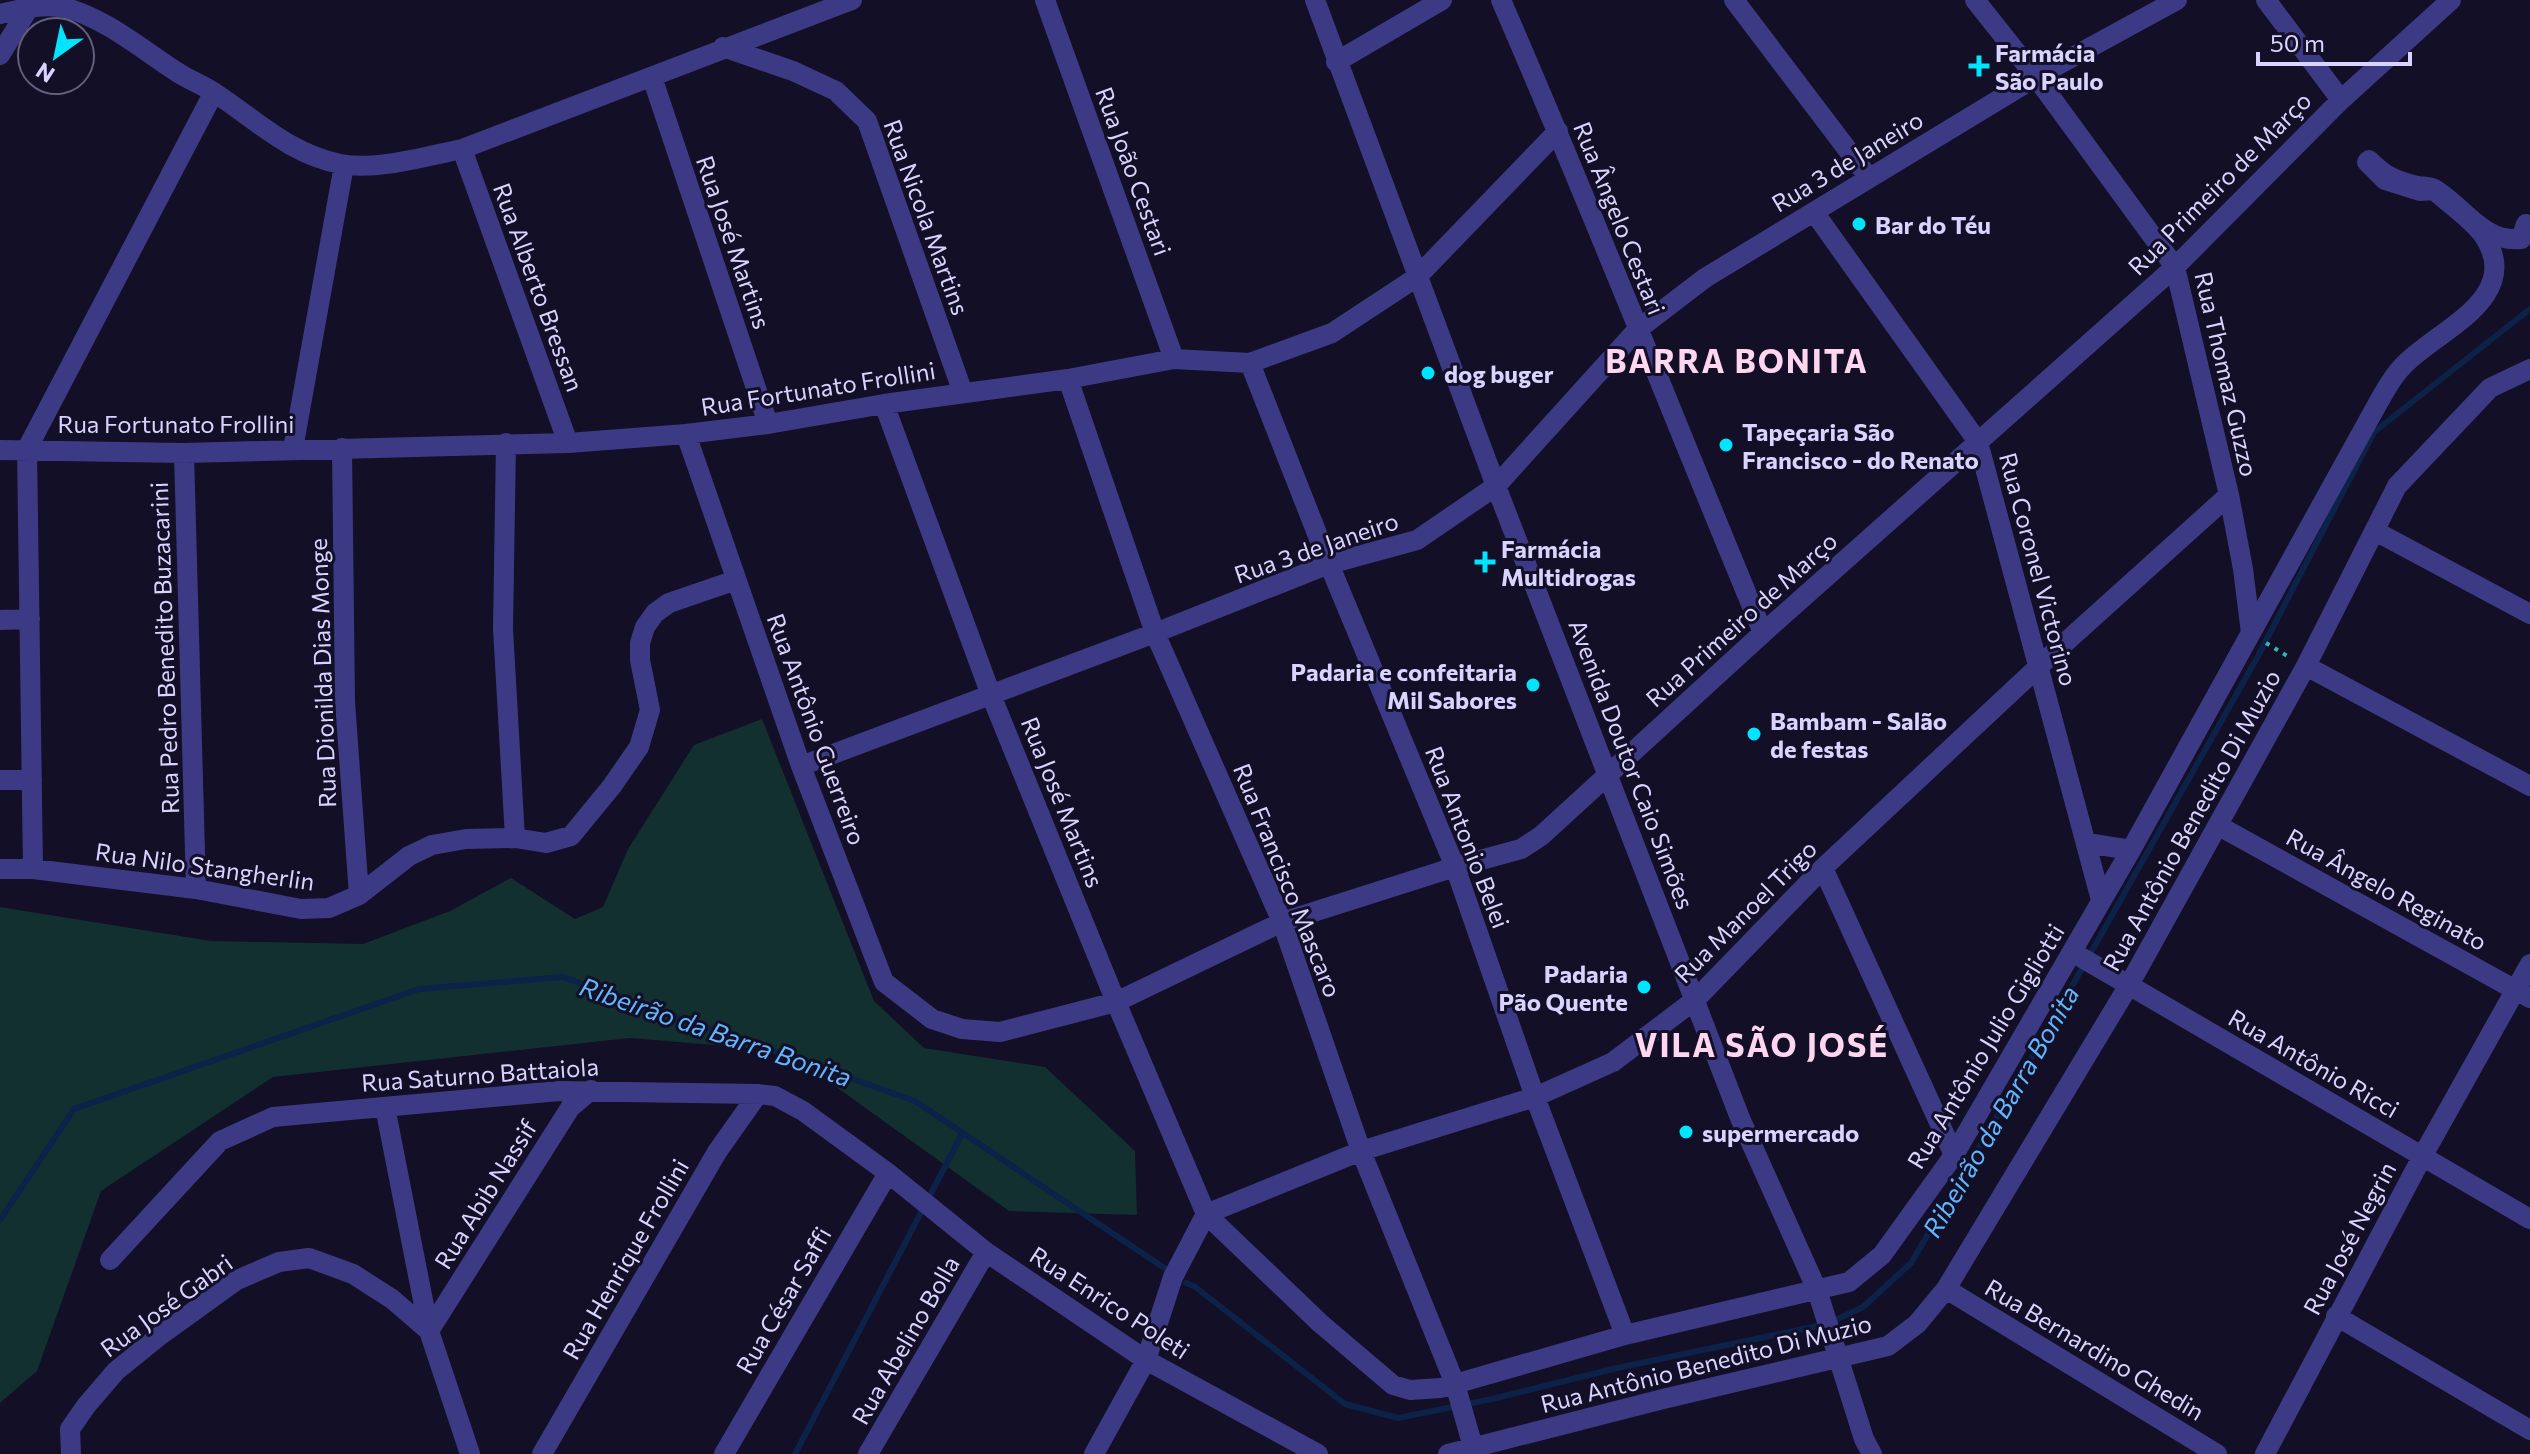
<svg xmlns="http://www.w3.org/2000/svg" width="2530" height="1454" font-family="Commissioner,sans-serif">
<rect width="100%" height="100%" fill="#130f26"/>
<path fill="#12302f" d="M 762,719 L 874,1001 L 924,1048 L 1045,1067 L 1135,1151 L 1137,1215 L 1009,1211 L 786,1051 L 630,1038 L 273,1077 L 101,1191 L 37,1371 L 0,1403 L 0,907 L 211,941 L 363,944 L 450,911 L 511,878 L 575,919 L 603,907 L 628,849 L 694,745 Z"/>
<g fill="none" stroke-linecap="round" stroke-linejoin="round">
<path stroke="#0c2248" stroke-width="6" d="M 0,1220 L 74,1109 L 419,989 L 563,977 L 915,1101 L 1169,1271
M 1186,1283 L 1194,1286 L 1345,1404 L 1398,1418 L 1492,1399 L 1617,1368 L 1827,1324 L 1863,1307 L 1911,1263 L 2031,1059 L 2258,656 L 2374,432 L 2530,309
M 795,1454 L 962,1134"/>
<path stroke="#2fb8b0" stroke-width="4" stroke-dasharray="4 6" stroke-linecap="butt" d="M 2266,643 L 2289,657"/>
<path stroke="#3d3a85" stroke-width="20" d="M 1045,0 L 1174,359
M 1315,0 L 1496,486 L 1740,1118 L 1817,1290 L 1864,1439 L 1872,1454
M 1501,0 C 1592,209 1675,422 1763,633
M 1734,0 L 1869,178
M 1975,0 L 2036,77 L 2175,267 L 2229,495 L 2243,569 L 2251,633
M 2266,0 L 2341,100
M 0,14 C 21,9 44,3 66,8 C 105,18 144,51 177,72 C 189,80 203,85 215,93 C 256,120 291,155 341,164 C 376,171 427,156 462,149 L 852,0
M 723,47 L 793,71 L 836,91 L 867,121 L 963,393
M 0,55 L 30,6
M 1336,62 L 1442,0
M 652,77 L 768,424
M 462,149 L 568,443
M 1814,212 L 1978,442 L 2101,900
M 1250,363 L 1329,564 L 1455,867 L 1535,1097 L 1625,1335
M 1068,379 L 1155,633 L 1282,922 L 1361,1151 L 1455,1384 L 1473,1447
M 884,404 L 991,695 L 1116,1002 L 1206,1214 L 1320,1323 L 1393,1385 L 1410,1390 L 1441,1388 L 1625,1335 L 1849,1282 L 1882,1255 L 1954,1155 L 2131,850 L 2378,403 C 2385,391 2392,377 2402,367 C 2434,331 2525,300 2484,236 C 2472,219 2449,204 2434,190 L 2420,191 L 2385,180 L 2367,162 L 2369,160 C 2385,176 2395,181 2418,186 C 2424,187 2431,186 2436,190 C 2465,208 2483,243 2521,239 L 2526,224 L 2530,226
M 686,434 L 801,766 L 884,982 L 932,1019 L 962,1029 L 1000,1032 L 1116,1002 L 1282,922 L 1455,867 L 1521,849 L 1541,836 L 1763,633 L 2175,267 L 2341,100 L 2451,0
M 506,443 L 503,629 L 515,838
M 342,448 L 345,702 L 359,895
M 293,449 L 344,165
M 0,450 L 184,453 L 568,443 L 686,434 L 768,424 L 884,404 L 1068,379 L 1174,359 L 1250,363 L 1332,333 L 1417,277 L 1558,131
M 184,453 L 196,889
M 2375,531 L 2530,614
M 0,620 L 30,619
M 2306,666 L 2530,786
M 801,766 L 1155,633 L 1329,564 L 1417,540 L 1496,486 L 1637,330 L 1705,278 L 2036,77 L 2177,0
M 0,780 L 32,780
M 2219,826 L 2530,998
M 2087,843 L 2131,850
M 1823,868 L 1954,1155
M 0,869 L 33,869 L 196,889 L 301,909 L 329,908 L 359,895 L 409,856 L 432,845 L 466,839 L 515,838 L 546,843 L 571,836 L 612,786 L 639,747 L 650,710 L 640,660 L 640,643 L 645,627 L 655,613 L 669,603 L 736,580
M 33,869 L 27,449 L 214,92
M 2072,952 L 2530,1219
M 385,1107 L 429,1331
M 1206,1214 L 1361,1151 L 1535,1097 L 1613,1062 L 1696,999 L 1823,868 L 2037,668 L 2229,495
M 110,1260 L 220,1141 L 273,1117 L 559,1091 L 758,1094 L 775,1096 L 803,1111 L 888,1173 L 986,1252 L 1146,1360 L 1318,1454
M 1946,1289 L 2217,1454
M 2336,1316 L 2530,1430
M 429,1331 L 570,1108 L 591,1090
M 71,1454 L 70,1429 L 86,1406 L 116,1371 L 158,1337 L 237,1280 L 279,1262 L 309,1258 L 353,1274 L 392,1299 L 429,1331 L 470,1454
M 542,1454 L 717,1152 L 758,1094
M 724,1454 L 888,1173
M 868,1454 L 986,1252
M 1094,1454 L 1146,1360 L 1173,1277 L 1206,1214
M 1448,1454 L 1663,1399 L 1888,1346 L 1917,1324 L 1946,1289 L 2129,985 L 2306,666 L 2397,486 L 2490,388 L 2530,369
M 2265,1454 L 2422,1157 L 2530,964"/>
</g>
<g fill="#00e5ff" stroke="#130f26" stroke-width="3">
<path d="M1975 54h8v8h8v8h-8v8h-8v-8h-8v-8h8z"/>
<circle cx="1859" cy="224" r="8"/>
<circle cx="1428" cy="373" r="8"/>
<circle cx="1726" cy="445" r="8"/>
<path d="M1481 550h8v8h8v8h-8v8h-8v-8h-8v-8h8z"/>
<circle cx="1533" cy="685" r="8"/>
<circle cx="1754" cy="734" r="8"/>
<circle cx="1644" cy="987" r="8"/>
<circle cx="1686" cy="1132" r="8"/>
</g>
<g text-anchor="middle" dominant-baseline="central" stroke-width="6" stroke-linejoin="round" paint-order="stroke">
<g font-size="24" font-weight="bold" fill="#d9d4ff" stroke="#130f26" text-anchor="start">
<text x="1995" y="52">Farmácia<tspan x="1995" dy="28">São Paulo</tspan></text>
<text x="1875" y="224">Bar do Téu</text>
<text x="1444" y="373">dog buger</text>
<text x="1742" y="431">Tapeçaria São<tspan x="1742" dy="28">Francisco - do Renato</tspan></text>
<text x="1501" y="548">Farmácia<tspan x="1501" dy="28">Multidrogas</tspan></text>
<text x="1517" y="671" text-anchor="end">Padaria e confeitaria<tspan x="1517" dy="28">Mil Sabores</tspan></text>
<text x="1770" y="720">Bambam - Salão<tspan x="1770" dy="28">de festas</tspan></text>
<text x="1628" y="973" text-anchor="end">Padaria<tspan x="1628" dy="28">Pão Quente</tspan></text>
<text x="1702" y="1132">supermercado</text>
</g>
<g font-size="24" fill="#d9d4ff" stroke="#130f26">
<text transform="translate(1847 161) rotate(-31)">Rua 3 de Janeiro</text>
<text transform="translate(1134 171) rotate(70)">Rua João Cestari</text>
<text transform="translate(2219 183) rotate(-45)">Rua Primeiro de Março</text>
<text transform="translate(927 217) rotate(70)">Rua Nicola Martins</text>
<text transform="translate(1620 218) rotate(68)">Rua Ângelo Cestari</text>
<text transform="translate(734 242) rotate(71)">Rua José Martins</text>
<text transform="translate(539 287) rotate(70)">Rua Alberto Bressan</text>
<text transform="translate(2227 374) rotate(77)">Rua Thomaz Guzzo</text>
<text transform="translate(818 388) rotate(-9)">Rua Fortunato Frollini</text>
<text x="176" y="423">Rua Fortunato Frollini</text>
<text transform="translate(1316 547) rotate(-19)">Rua 3 de Janeiro</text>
<text transform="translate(2039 569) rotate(75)">Rua Coronel Victorino</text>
<text transform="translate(1741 619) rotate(-42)">Rua Primeiro de Março</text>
<text transform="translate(164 648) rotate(-92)">Rua Pedro Benedito Buzacarini</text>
<text transform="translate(322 673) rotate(-92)">Rua Dionilda Dias Monge</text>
<text transform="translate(817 729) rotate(70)">Rua Antônio Guerreiro</text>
<text transform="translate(1632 764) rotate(69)">Avenida Doutor Caio Simões</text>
<text transform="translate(1063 802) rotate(68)">Rua José Martins</text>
<text transform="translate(2191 820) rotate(-61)">Rua Antônio Benedito Di Muzio</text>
<text transform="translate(1468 837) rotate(69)">Rua Antonio Belei</text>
<text transform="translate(205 866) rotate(8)">Rua Nilo Stangherlin</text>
<text transform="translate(1288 880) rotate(68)">Rua Francisco Mascaro</text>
<text transform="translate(2387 889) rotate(29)">Rua Ângelo Reginato</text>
<text transform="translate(1745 911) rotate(-45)">Rua Manoel Trigo</text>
<text transform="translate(1985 1046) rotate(-59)">Rua Antônio Julio Gigliotti</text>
<text transform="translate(2314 1063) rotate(30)">Rua Antônio Ricci</text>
<text transform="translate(480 1074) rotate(-4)">Rua Saturno Battaiola</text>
<text transform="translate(485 1194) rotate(-58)">Rua Abib Nassif</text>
<text transform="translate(2349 1238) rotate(-62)">Rua José Negrin</text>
<text transform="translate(625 1259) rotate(-60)">Rua Henrique Frollini</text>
<text transform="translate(783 1300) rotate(-60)">Rua César Saffi</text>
<text transform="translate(1110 1302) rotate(33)">Rua Enrico Poleti</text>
<text transform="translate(166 1305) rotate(-36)">Rua José Gabri</text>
<text transform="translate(905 1340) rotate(-60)">Rua Abelino Bolla</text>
<text transform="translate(2095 1349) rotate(31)">Rua Bernardino Ghedin</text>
<text transform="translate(1706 1363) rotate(-14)">Rua Antônio Benedito Di Muzio</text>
</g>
<g font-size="26" font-style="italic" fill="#62b6ff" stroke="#130f26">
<text transform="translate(716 1031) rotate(19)">Ribeirão da Barra Bonita</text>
<text transform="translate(2000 1111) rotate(-60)">Ribeirão da Barra Bonita</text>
</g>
<g font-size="32" font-weight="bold" letter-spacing="2" fill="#ffd6f0" stroke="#130f26">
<text x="1737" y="360">BARRA BONITA</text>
<text x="1762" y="1044">VILA SÃO JOSÉ</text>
</g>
</g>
<g transform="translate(56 56) rotate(213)"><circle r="38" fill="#130f26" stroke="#625e7d" stroke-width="2"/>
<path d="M0-6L14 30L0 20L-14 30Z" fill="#00e5ff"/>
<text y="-12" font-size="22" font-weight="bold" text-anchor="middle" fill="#d9d4ff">N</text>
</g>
<path d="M2258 52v12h152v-12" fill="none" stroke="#d9d4ff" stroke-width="4"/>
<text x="2270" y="52" font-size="24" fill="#d9d4ff" stroke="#130f26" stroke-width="6" paint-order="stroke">50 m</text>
</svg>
